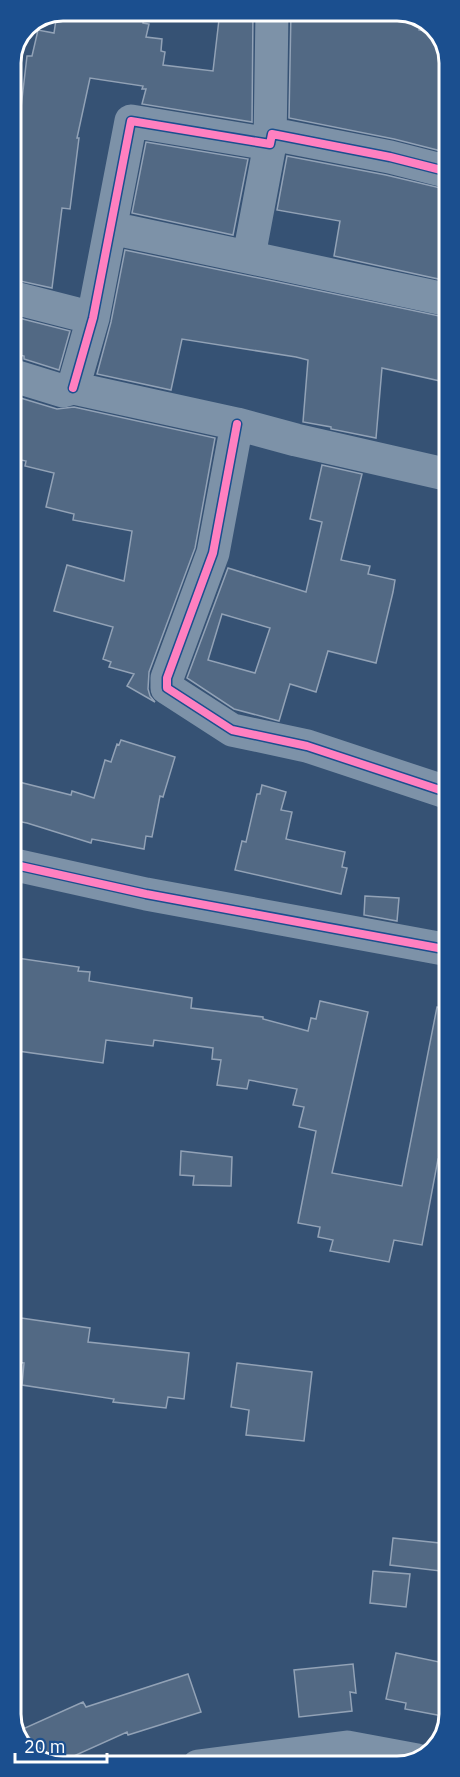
<svg xmlns="http://www.w3.org/2000/svg" width="460" height="1777" font-family="'IBM Plex Sans',sans-serif">
<rect width="100%" height="100%" fill="#365274"/>
<path fill="#526984" stroke="#92a2b6" stroke-width="1.5" fill-rule="evenodd" d="M 63,10 L 144,11 L 143,23 L 149,24 L 146,37 L 162,39 L 161,51 L 165,52 L 163,65 L 213,71 L 220,11 L 253,11 L 252,122 L 142,104 L 146,89 L 142,89 L 143,86 L 90,78 L 77,138 L 79,138 L 70,209 L 62,208 L 52,288 L 11,279 L 11,194 L 27,56 L 32,56 L 38,30 L 54,33 L 57,13 Z
M 291,11 L 332,11 L 377,15 L 378,11 L 404,11 L 421,19 L 419,30 L 437,33 L 449,53 L 449,153 L 394,139 L 289,118 Z
M 146,142 L 248,159 L 233,235 L 132,213 Z
M 287,156 L 386,175 L 449,190 L 449,258 L 443,280 L 334,256 L 340,221 L 277,210 Z
M 125,250 L 449,318 L 449,383 L 382,368 L 376,438 L 331,429 L 331,427 L 303,422 L 308,360 L 296,357 L 182,339 L 171,390 L 97,374 L 111,322 Z
M 11,316 L 70,331 L 59,370 L 24,359 L 24,356 L 11,353 Z
M 14,396 L 57,409 L 74,407 L 215,438 L 195,548 L 149,672 L 148,689 L 150,696 L 155,702 L 127,686 L 134,674 L 109,667 L 111,662 L 103,659 L 113,627 L 54,611 L 67,565 L 124,581 L 132,531 L 73,520 L 74,514 L 46,507 L 54,473 L 25,466 L 26,461 L 11,458 L 11,410 Z
M 322,465 L 362,474 L 341,560 L 370,566 L 368,574 L 395,580 L 393,592 L 376,663 L 328,651 L 316,692 L 290,684 L 279,721 L 234,709 L 187,678 L 228,568 L 306,592 L 322,522 L 310,519 ZM 222,614 L 270,628 L 255,673 L 208,660 Z
M 121,740 L 175,757 L 163,797 L 160,796 L 152,837 L 146,836 L 144,849 L 92,839 L 91,843 L 27,823 L 11,820 L 11,780 L 71,795 L 72,791 L 94,798 L 105,760 L 111,762 L 117,744 L 119,745 Z
M 262,785 L 286,792 L 281,810 L 292,812 L 286,839 L 345,852 L 342,867 L 347,868 L 341,894 L 235,870 L 242,841 L 246,842 L 257,794 L 260,794 Z
M 365,896 L 399,898 L 397,921 L 364,915 Z
M 17,958 L 79,967 L 78,971 L 90,972 L 89,981 L 192,998 L 191,1008 L 263,1017 L 263,1019 L 308,1031 L 311,1018 L 316,1019 L 320,1001 L 368,1012 L 332,1173 L 402,1186 L 437,1007 L 449,1008 L 449,1161 L 438,1159 L 422,1245 L 394,1240 L 389,1262 L 330,1251 L 333,1240 L 318,1237 L 320,1227 L 298,1223 L 316,1131 L 299,1127 L 304,1107 L 293,1105 L 297,1089 L 249,1080 L 247,1089 L 217,1085 L 221,1060 L 212,1059 L 213,1048 L 154,1040 L 153,1046 L 106,1040 L 103,1063 L 11,1050 L 11,967 L 15,967 Z
M 181,1151 L 232,1157 L 231,1186 L 193,1185 L 194,1176 L 180,1175 Z
M 21,1318 L 90,1328 L 88,1342 L 189,1353 L 184,1399 L 168,1397 L 166,1408 L 113,1402 L 114,1399 L 22,1385 L 24,1363 L 15,1362 Z
M 237,1363 L 312,1372 L 304,1441 L 246,1435 L 249,1410 L 231,1407 Z
M 393,1538 L 449,1544 L 449,1572 L 390,1565 Z
M 373,1571 L 410,1574 L 406,1607 L 370,1603 Z
M 396,1653 L 449,1664 L 448,1717 L 405,1709 L 406,1703 L 386,1699 Z
M 353,1664 L 356,1693 L 350,1692 L 352,1711 L 299,1717 L 294,1670 Z
M 188,1674 L 201,1712 L 128,1735 L 127,1732 L 54,1765 L 26,1751 L 16,1732 L 83,1702 L 86,1707 Z"/>
<g fill="none" stroke-linecap="round" stroke-linejoin="round">
<path stroke="#7d92a8" stroke-width="33" d="M 111,228 L 449,300
M 249,256 L 270,144 L 272,11
M 11,297 L 93,318
M 11,375 L 63,391 L 73,388 L 237,424 L 296,440 L 449,475
M 73,388 L 93,318 L 131,121 L 270,144 L 272,134 L 390,157 L 449,172
M 237,424 L 213,553 L 167,678 L 167,688 L 232,730 L 307,746 L 449,793
M 11,864 L 146,894 L 449,950
M 198,1766 L 347,1747 L 417,1760"/>
<g stroke="#1b4f8f" stroke-width="11">
<path id="cycleway" d="M 73,388 L 93,318 L 131,121 L 270,144 L 272,134 L 390,157 L 449,172
M 237,424 L 213,553 L 167,678 L 167,688 L 232,730 L 307,746 L 449,793
M 11,864 L 146,894 L 449,950"/>
</g>
<use href="#cycleway" stroke="#ff80c0" stroke-width="8"/>
</g>
<path d="M0 0H460V1777H0ZM63 21H397A42 42 0 0 1 439 63V1714A42 42 0 0 1 397 1756H63A42 42 0 0 1 21 1714V63A42 42 0 0 1 63 21Z" fill="#1b4f8f" fill-rule="evenodd"/>
<path fill="none" stroke="#fff" stroke-width="3" d="M63 21H397A42 42 0 0 1 439 63V1714A42 42 0 0 1 397 1756H63A42 42 0 0 1 21 1714V63A42 42 0 0 1 63 21Z"/>
<path d="M15 1753v9h92v-9" fill="none" stroke="#ffffff" stroke-width="3"/>
<text x="24" y="1753" font-size="18" fill="#ffffff" stroke="#1b4f8f" stroke-width="4.5" paint-order="stroke">20 m</text>
</svg>
